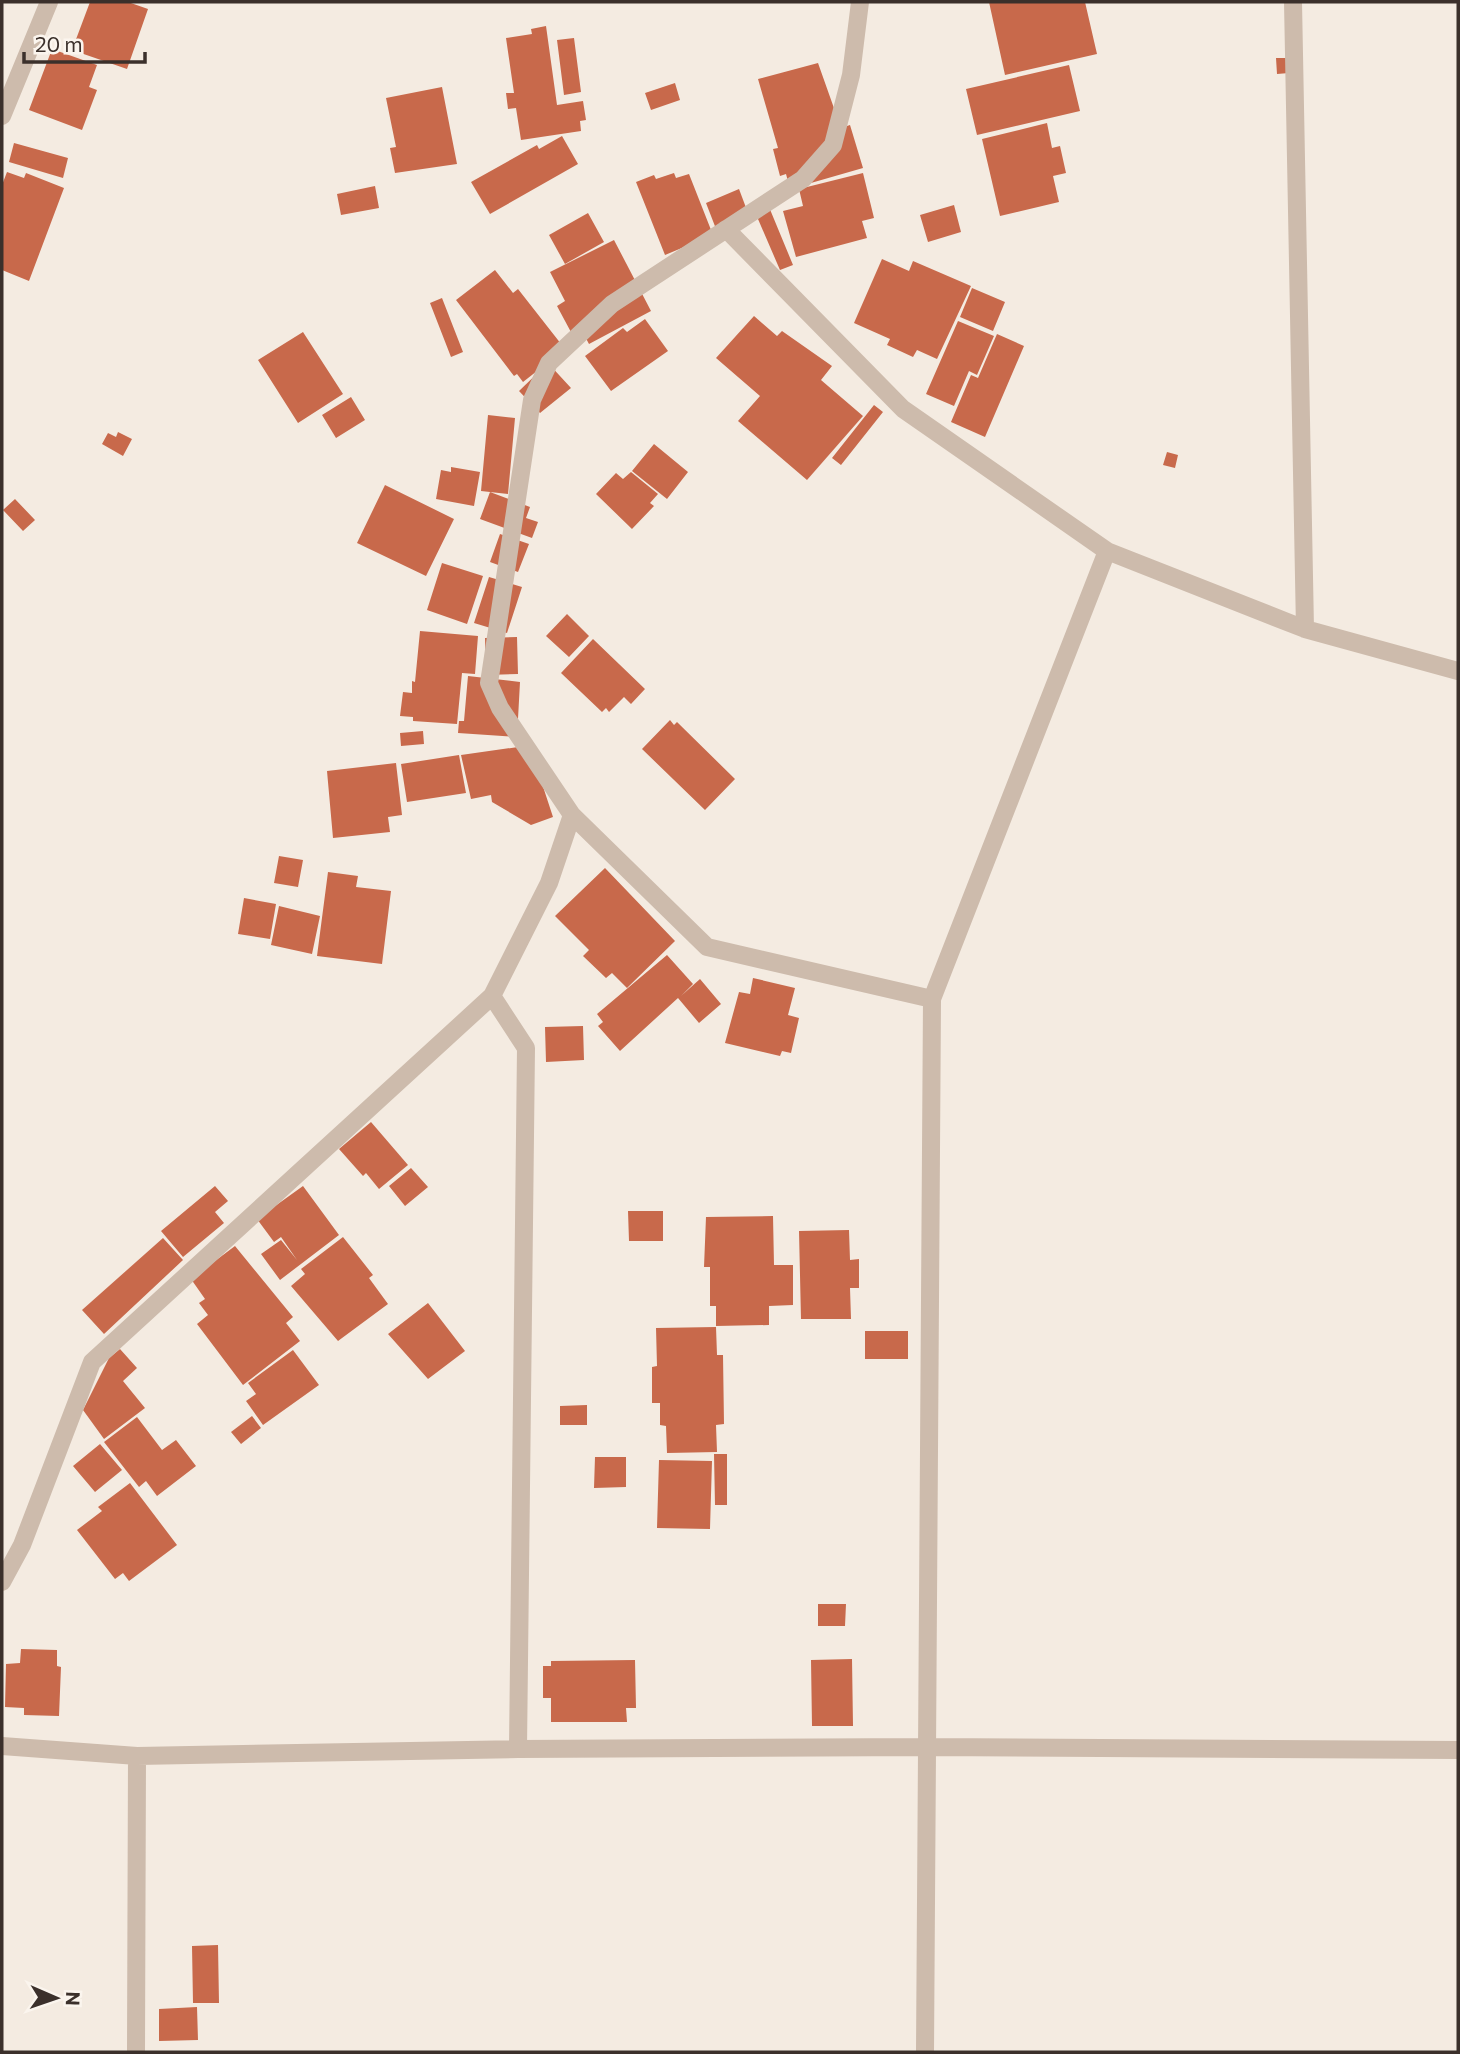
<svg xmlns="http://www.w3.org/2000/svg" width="1460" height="2054" font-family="Commissioner,sans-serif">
<rect width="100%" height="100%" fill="#f4ebe1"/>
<path fill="#c8694b" d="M 90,2 L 128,2 L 148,9 L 127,69 L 72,50 Z
M 989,2 L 1085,2 L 1097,54 L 1005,75 Z
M 546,26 L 557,105 L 583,101 L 586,120 L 580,121 L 581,131 L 521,140 L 516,108 L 508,109 L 506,93 L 514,93 L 506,38 L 532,34 L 531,29 Z
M 574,38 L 581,92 L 564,95 L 557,40 Z
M 52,49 L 97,65 L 89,87 L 97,90 L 82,130 L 29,110 Z
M 1276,58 L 1288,58 L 1289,73 L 1277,74 Z
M 818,63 L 841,128 L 850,125 L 863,168 L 790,189 L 786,174 L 780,176 L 773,149 L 778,148 L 758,79 Z
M 1069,65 L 1080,111 L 977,135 L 966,89 Z
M 675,83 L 680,100 L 651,110 L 645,93 Z
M 442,87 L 457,164 L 395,173 L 390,148 L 396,147 L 386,98 Z
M 1047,123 L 1052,148 L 1060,146 L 1066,173 L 1053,176 L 1059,202 L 1000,216 L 982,139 Z
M 562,136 L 578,164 L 490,214 L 471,182 L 537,145 L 539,149 Z
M 14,143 L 68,158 L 63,178 L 9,162 Z
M 7,172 L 24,178 L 26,173 L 64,188 L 29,281 L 2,270 L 2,185 Z
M 674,173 L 676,178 L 689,174 L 713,235 L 665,255 L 636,182 L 654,175 L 656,179 Z
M 863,173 L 874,218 L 862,221 L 867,238 L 796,257 L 783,211 L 803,206 L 799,189 Z
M 375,186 L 379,208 L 341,215 L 337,194 Z
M 739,189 L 751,221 L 718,234 L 706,203 Z
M 954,205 L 961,232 L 928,242 L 920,215 Z
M 769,207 L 793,265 L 780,270 L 755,212 Z
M 588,213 L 604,242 L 565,264 L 549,235 Z
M 614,240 L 651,311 L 589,344 L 581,329 L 572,334 L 557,306 L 565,301 L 550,272 Z
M 882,259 L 909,271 L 913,261 L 971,286 L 937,359 L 917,350 L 913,357 L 887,345 L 890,339 L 854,323 Z
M 495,270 L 513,293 L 518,289 L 565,349 L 523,382 L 517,374 L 514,376 L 456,300 Z
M 972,288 L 1005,302 L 993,331 L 960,317 Z
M 442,298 L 463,352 L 451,357 L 430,303 Z
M 754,316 L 777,336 L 782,331 L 832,366 L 821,380 L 863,416 L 807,480 L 738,421 L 760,396 L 716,358 Z
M 645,319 L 668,351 L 611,391 L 585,356 L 623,328 L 627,332 Z
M 958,321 L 994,336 L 977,375 L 969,371 L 954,406 L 926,394 Z
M 303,332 L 343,394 L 298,423 L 258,360 Z
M 997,334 L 1024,346 L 985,437 L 951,422 L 971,375 L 978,378 Z
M 548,363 L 571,388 L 540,413 L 519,391 Z
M 351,397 L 365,420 L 336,438 L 322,415 Z
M 874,405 L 883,412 L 841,465 L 832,458 Z
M 488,415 L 515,418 L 508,494 L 481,491 Z
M 118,432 L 132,439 L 123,456 L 102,444 L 108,433 L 116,437 Z
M 654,444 L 688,472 L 667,499 L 632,471 Z
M 1167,452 L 1178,455 L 1175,468 L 1163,465 Z
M 451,467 L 480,472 L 474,506 L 436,499 L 441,470 L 451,472 Z
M 631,472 L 658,494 L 650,503 L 654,506 L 632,529 L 596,494 L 616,473 L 623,479 Z
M 385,485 L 454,519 L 426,576 L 357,543 Z
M 490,492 L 530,507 L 526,518 L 538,522 L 532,538 L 480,519 Z
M 15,499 L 35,520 L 23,531 L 3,510 Z
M 500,534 L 529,544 L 518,572 L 490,562 Z
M 442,563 L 483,576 L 467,624 L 427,610 Z
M 489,577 L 522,587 L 507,633 L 474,623 Z
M 567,614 L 589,636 L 569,657 L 546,636 Z
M 420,631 L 478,636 L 475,674 L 462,673 L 457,724 L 413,721 L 413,717 L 400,716 L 403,692 L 412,693 L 412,681 L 415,682 Z
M 517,637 L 518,674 L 486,675 L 485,638 Z
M 593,639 L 645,689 L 631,704 L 624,697 L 609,712 L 606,708 L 602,712 L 561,673 Z
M 468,676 L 520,682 L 517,737 L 458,733 L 459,721 L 464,721 Z
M 670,720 L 674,725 L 677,722 L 735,779 L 705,810 L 642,749 Z
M 423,731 L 424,744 L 401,746 L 400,733 Z
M 525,746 L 531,750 L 553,817 L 531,825 L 492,802 L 491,795 L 471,799 L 461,755 Z
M 459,755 L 466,793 L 407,802 L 401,764 Z
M 396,763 L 402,815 L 388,817 L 390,832 L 333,838 L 327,771 Z
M 279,856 L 303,860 L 298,887 L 274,883 Z
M 605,868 L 675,941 L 627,988 L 612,973 L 606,978 L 583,956 L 589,950 L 555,916 Z
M 328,872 L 358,876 L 356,887 L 391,891 L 382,964 L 317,956 Z
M 244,898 L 276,904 L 270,939 L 238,934 Z
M 279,906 L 320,916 L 312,954 L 271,945 Z
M 667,955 L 693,984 L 681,996 L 700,979 L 721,1004 L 699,1023 L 678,998 L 620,1051 L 598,1026 L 603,1022 L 597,1014 Z
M 753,978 L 795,988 L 788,1015 L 799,1018 L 791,1053 L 782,1051 L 780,1056 L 725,1043 L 739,992 L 750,994 Z
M 583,1026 L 584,1060 L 546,1062 L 545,1027 Z
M 371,1122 L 408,1165 L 379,1189 L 366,1173 L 363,1176 L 339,1149 Z
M 411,1168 L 428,1187 L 405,1206 L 389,1186 Z
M 215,1186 L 228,1201 L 215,1212 L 224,1223 L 183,1257 L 161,1231 Z
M 303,1186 L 339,1235 L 280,1280 L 261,1254 L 281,1240 L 297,1260 L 281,1237 L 274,1242 L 257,1219 Z
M 628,1211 L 663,1211 L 663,1241 L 629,1241 Z
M 773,1216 L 774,1265 L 793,1265 L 793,1305 L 769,1306 L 769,1325 L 716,1326 L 716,1306 L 710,1306 L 710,1267 L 704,1267 L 706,1217 Z
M 849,1230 L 850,1260 L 859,1259 L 859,1288 L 850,1288 L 851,1319 L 801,1319 L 799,1231 Z
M 343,1237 L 373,1275 L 369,1278 L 388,1304 L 338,1341 L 291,1286 L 305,1274 L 301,1269 Z
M 163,1238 L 183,1260 L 104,1334 L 82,1310 Z
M 235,1246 L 293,1317 L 286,1323 L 300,1341 L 243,1385 L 197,1324 L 208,1315 L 199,1303 L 205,1299 L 191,1279 Z
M 428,1303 L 465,1351 L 428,1379 L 388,1334 Z
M 716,1327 L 717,1355 L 723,1355 L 724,1424 L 716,1425 L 717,1452 L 667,1453 L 666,1426 L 660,1425 L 660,1403 L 652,1403 L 652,1367 L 657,1366 L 656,1328 Z
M 865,1331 L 908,1331 L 908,1359 L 865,1359 Z
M 120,1349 L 137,1368 L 123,1381 L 145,1408 L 104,1439 L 83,1410 L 109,1358 Z
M 293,1350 L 319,1385 L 263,1425 L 246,1401 L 256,1394 L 248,1383 Z
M 587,1405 L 587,1425 L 560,1425 L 560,1406 Z
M 252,1416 L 261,1428 L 241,1444 L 231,1432 Z
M 137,1417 L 162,1450 L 176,1440 L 196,1466 L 157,1496 L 146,1481 L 139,1487 L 104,1442 Z
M 100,1444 L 122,1470 L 95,1492 L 73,1466 Z
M 714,1454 L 727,1454 L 727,1505 L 715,1505 Z
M 595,1457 L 626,1457 L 626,1487 L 594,1488 Z
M 659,1460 L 712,1461 L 710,1529 L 657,1528 Z
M 130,1483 L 177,1545 L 129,1581 L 123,1573 L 115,1579 L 77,1530 L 102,1511 L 98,1507 Z
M 818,1604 L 846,1604 L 845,1626 L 818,1626 Z
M 21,1649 L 57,1650 L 57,1666 L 61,1667 L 59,1716 L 24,1715 L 24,1708 L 5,1707 L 6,1664 L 20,1663 Z
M 852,1659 L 853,1726 L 812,1726 L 811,1660 Z
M 635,1660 L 636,1708 L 626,1708 L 627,1722 L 551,1722 L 551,1698 L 543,1698 L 543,1666 L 551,1666 L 551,1661 Z
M 218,1945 L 219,2003 L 193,2003 L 192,1946 Z
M 197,2007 L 198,2040 L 159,2041 L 159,2009 Z"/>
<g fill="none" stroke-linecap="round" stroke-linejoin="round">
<path stroke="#cdbbac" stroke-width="18" d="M 860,2 L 851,75 L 833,145 L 803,179 L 612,304 L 549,363 L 532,400 L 489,683 L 500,708 L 572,815 L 707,947 L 932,999
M 1293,2 L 1305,629
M 2,116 L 49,2
M 726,229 L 903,409 L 1107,551 L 1305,629 L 1458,671
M 492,996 L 526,1048 L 518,1749
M 2,1582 L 22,1545 L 92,1362 L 492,996 L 549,883 L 572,815
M 2,1746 L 137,1756 L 518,1749 L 926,1747 L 1458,1750
M 136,2052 L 137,1756
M 925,2052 L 932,999 L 1107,551"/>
</g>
<rect width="1460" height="2054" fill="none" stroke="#3b302b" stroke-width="7"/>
<g transform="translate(56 1998) rotate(92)" stroke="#fbf5ee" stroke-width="5" paint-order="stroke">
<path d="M0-5L12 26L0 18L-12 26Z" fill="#3b302b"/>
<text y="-10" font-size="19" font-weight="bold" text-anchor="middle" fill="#3b302b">N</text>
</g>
<path d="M24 52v10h121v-10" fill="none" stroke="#3b302b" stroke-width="3.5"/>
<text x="35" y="52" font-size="21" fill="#3b302b" stroke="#fbf5ee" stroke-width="5" paint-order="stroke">20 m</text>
</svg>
